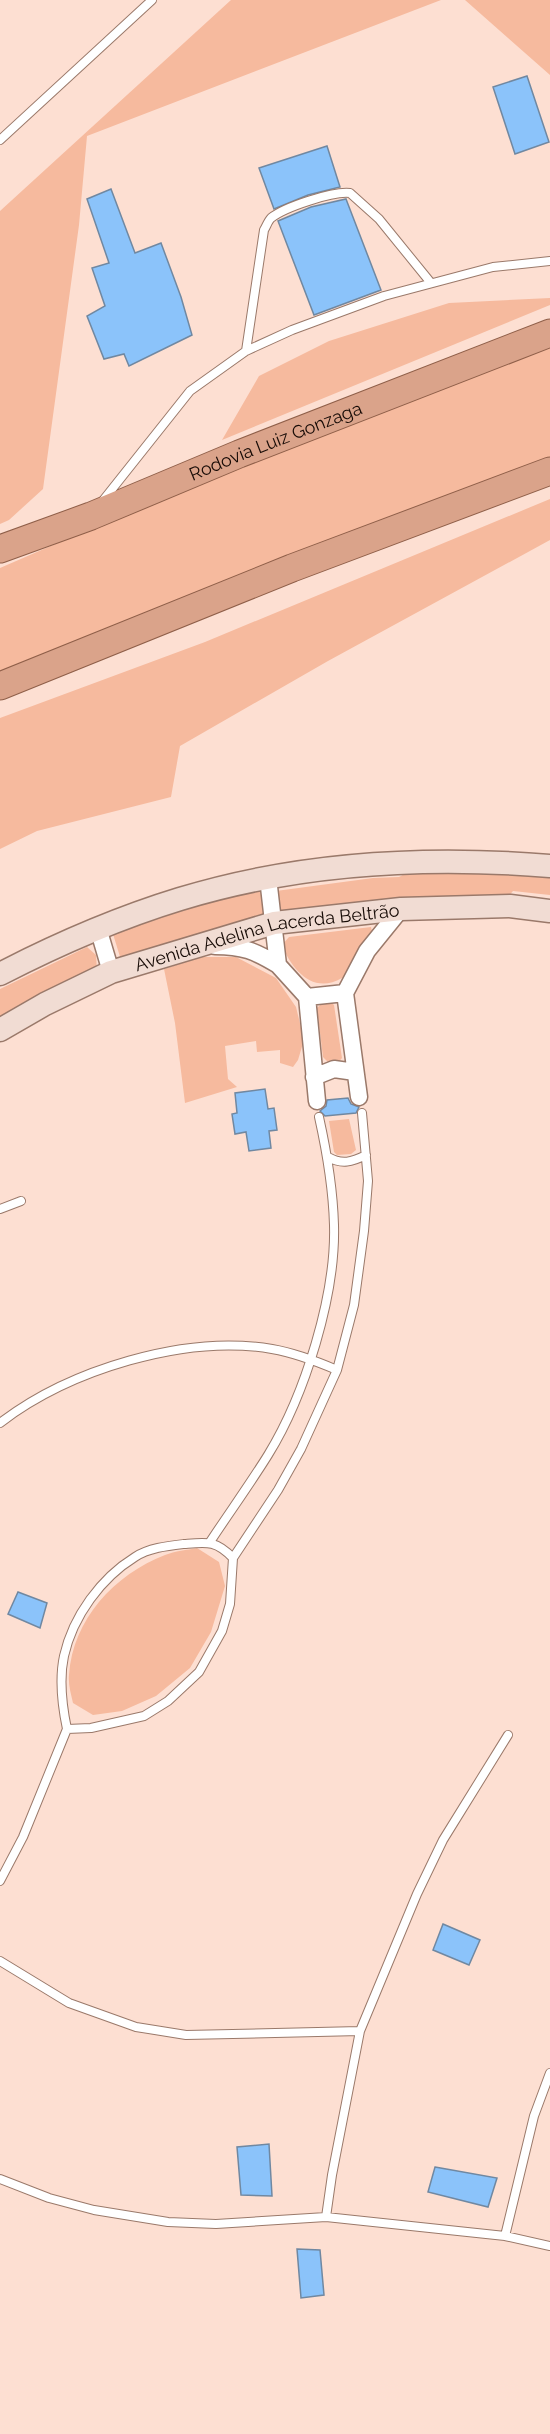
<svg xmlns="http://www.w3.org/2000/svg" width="550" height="2434" font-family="Raleway,sans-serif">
<rect width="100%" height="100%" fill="#fddfd2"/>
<path fill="#f6ba9e" d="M 231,0 L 441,0 L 87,136 L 79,225 L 43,489 L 9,520 L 0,524 L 0,211 Z
M 465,0 L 550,0 L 550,75 Z
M 550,298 L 550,305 L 222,440 L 259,376 L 329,341 L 449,303 Z
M 550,333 L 550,473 L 0,679 L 0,568 L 484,358 Z
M 550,499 L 550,540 L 328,661 L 180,746 L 171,797 L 37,831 L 0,849 L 0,718 L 205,642 Z
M 414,869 L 550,874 L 550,895 L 513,891 L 507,898 L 277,915 L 276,891 L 373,878 L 399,877 Z
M 260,889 L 265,919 L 121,960 L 113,934 L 195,904 Z
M 371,927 L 373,936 C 366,946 351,973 342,978 C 313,995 292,970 282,945 L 289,937 Z
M 87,947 L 96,955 L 97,970 L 0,1020 L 0,989 Z
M 201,957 L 236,957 L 276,978 L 296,1007 L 304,1040 L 298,1060 L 293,1067 L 280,1063 L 280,1050 L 257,1052 L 256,1041 L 225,1046 L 228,1079 L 237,1087 L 185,1103 L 175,1023 L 164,969 Z
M 323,1002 L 331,1002 L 334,1005 L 342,1058 L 337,1064 L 330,1064 L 323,1057 L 317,1008 Z
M 349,1119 L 356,1150 L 351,1154 L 337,1155 L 334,1152 L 329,1121 Z
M 197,1548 L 219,1562 L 225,1586 L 211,1632 L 190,1668 L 156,1696 L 122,1711 L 93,1715 L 73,1703 C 71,1694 68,1684 69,1675 C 73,1619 114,1575 165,1555 C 175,1551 187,1550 197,1548 Z"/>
<path fill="#8bc3fa" stroke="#7088a1" stroke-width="1.5" d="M 527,76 L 549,142 L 515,154 L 493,87 Z
M 327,146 L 340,187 L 308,195 L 274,209 L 259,168 Z
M 111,189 L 135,253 L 161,243 L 181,297 L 192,335 L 129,366 L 124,354 L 104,359 L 87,316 L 105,306 L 92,268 L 109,263 L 87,199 Z
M 346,199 L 381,290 L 314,315 L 278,221 L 311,207 Z
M 265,1089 L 268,1109 L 274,1108 L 277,1130 L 269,1131 L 271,1148 L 249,1151 L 246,1132 L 235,1134 L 232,1114 L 237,1113 L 235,1093 Z
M 348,1098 L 351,1104 L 359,1107 L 356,1113 L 325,1116 L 320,1111 L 326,1106 L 327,1100 Z
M 18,1592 L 47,1603 L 40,1628 L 8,1614 Z
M 443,1924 L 480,1940 L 469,1965 L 433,1950 Z
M 269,2144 L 272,2196 L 241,2195 L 237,2147 Z
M 435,2167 L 497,2178 L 488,2207 L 428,2192 Z
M 297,2249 L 320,2250 L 324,2295 L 301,2298 Z"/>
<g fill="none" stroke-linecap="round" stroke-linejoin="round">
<g stroke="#9a796a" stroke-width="10">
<path id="service" d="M 0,140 L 152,0
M 246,351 L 264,230 C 266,227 268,221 271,218 C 285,207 333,191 350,193 L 379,219 L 431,283
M 101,503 L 190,391 L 246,351 L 292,330 L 384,296 L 493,267 L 550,261
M 328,1157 C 342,1165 352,1162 366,1155
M 0,1209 L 21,1201
M 0,1423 C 69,1370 185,1334 272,1349 C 295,1353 316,1361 337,1370
M 210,1542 C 229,1513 250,1484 268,1455 C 305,1395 336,1295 334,1225 C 333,1188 327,1153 319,1117
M 233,1558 C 216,1540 207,1542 184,1544 C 167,1546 149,1548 135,1557 C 101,1578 73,1616 64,1656 C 59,1679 62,1705 67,1729 L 91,1728 L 144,1716 L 168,1701 L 199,1672 L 222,1631 L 230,1604 L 233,1558 L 278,1490 L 301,1449 L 337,1370 L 354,1305 L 364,1231 L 368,1181 L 362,1113
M 0,1881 L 23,1837 L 67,1729
M 0,1961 L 69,2003 L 136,2027 L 186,2035 L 360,2031
M 0,2179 L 49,2198 L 94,2210 L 168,2222 L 216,2224 L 326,2217 L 505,2236 L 550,2246
M 326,2217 L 332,2175 L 360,2031 L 417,1894 L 443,1840 L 508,1735
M 505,2236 L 534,2116 L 550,2073"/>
</g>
<g stroke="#9a796a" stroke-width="19">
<path id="minor" d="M 268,878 L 278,965 L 307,997 L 345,993 L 367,951 L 401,909
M 98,928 L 111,972
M 215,946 C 243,946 255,951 278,965
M 345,993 L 359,1097
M 307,997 L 317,1101
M 314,1077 L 334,1069 L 355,1072"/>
</g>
<g stroke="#9a796a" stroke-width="25">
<g id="secondary">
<path d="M 0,974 C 58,944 118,918 180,899 C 298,863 428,856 550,866"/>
<path id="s1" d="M 0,1030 L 45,1004 L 111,972 L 274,923 L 401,909 L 510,906 L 550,911"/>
</g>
</g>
<g stroke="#8f5f49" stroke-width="29">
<g id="trunk">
<path id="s2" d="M 0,549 L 91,516 L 239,454 L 550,333"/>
<path d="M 0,686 L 292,568 L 550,471"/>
</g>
</g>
<use href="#service" stroke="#fff" stroke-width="8"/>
<use href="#minor" stroke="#fff" stroke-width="16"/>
<use href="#secondary" stroke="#f1dcd3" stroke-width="22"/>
<use href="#trunk" stroke="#daa38a" stroke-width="27"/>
</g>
<g text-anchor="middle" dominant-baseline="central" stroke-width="6" stroke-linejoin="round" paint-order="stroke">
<g font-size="18" fill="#170b06" stroke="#fff">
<text stroke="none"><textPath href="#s2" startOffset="296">Rodovia Luiz Gonzaga</textPath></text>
<text stroke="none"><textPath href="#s1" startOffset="286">Avenida Adelina Lacerda Beltrão</textPath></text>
</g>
</g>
</svg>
